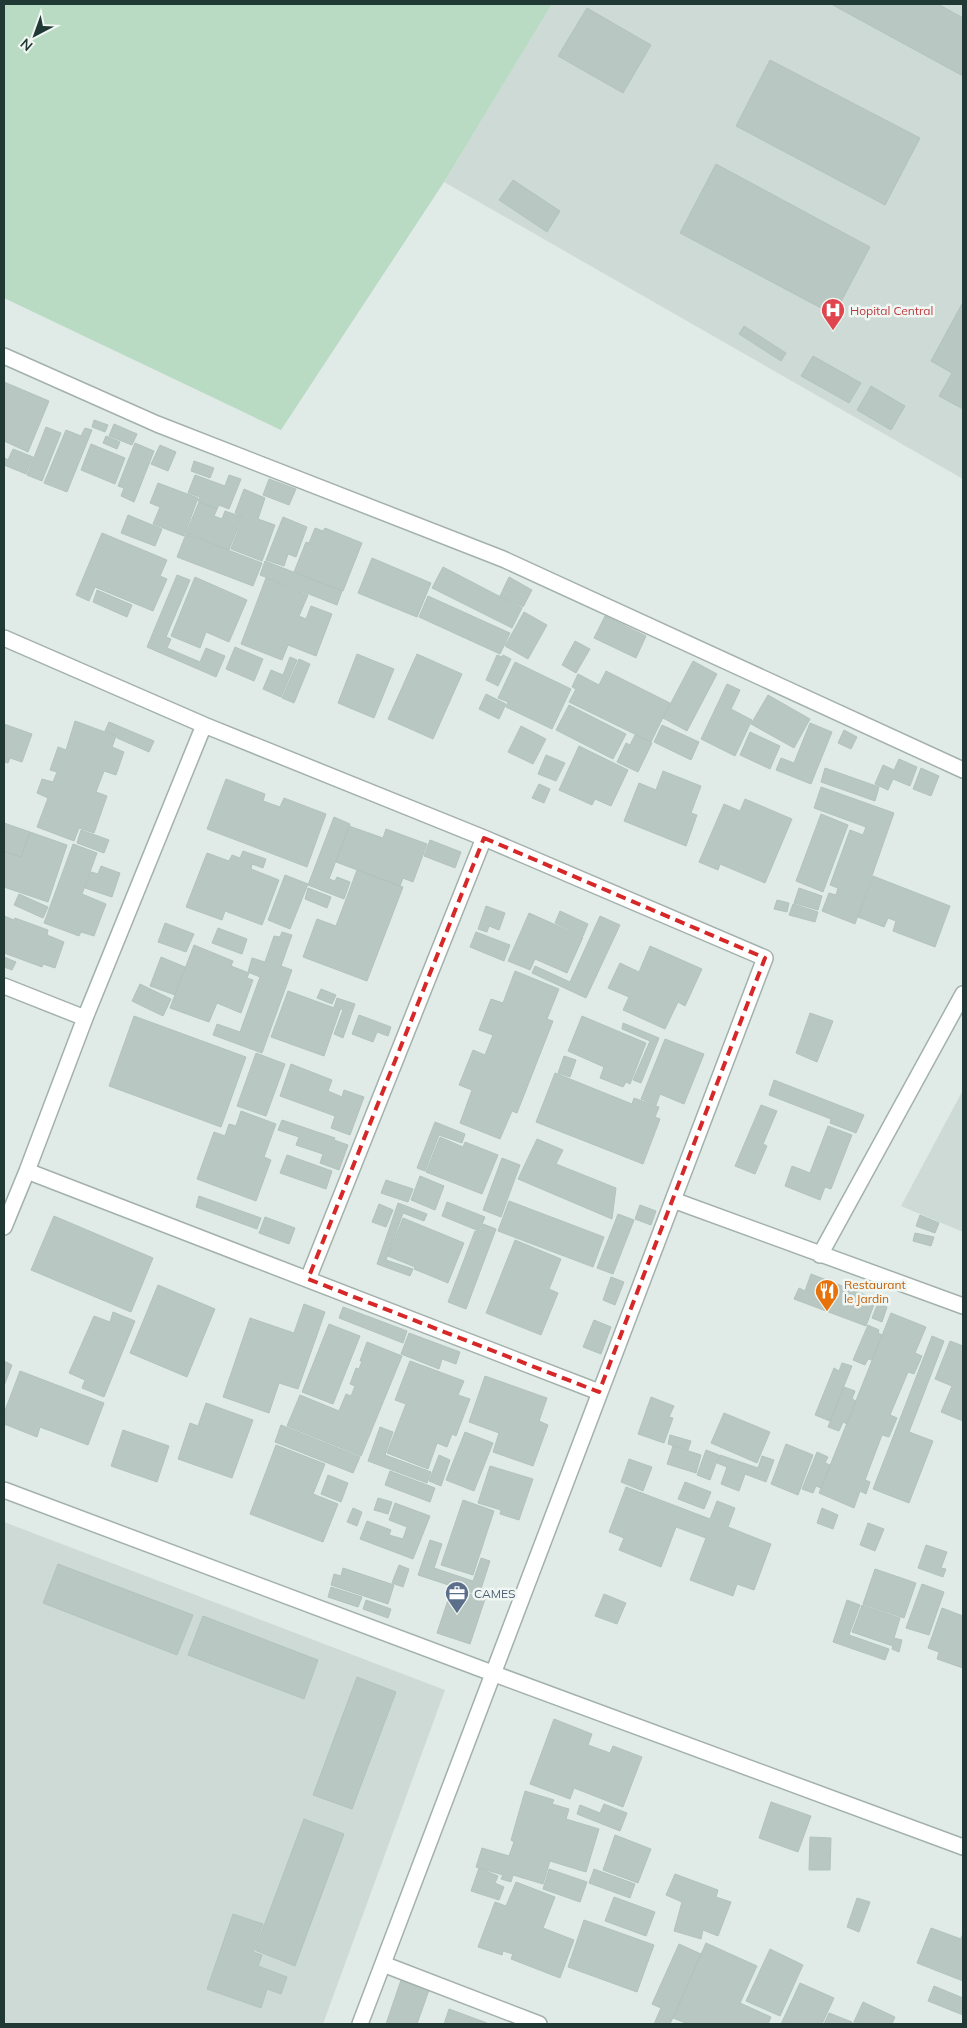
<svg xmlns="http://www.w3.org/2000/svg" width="967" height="2028" font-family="Mulish,sans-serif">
<rect width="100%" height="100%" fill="#e0eae6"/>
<path fill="#cedad5" d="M 552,4 L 963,4 L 963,479 L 444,182 Z
M 963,1090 L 963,1232 L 901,1206 Z
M 4,1522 L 445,1690 L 323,2024 L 4,2024 Z"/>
<path fill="#b9dac3" d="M 4,4 L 552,4 L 444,182 L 281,430 L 4,298 Z"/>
<path fill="#b8c7c2" stroke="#b2c3bd" d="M 831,4 L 938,4 L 963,18 L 963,76 Z
M 587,8 L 651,45 L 623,93 L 558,56 Z
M 770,60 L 920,138 L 885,205 L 736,126 Z
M 716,164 L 870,247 L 834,315 L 680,233 Z
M 513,180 L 560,211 L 547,232 L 499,200 Z
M 963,302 L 963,409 L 939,396 L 952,373 L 931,361 Z
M 744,326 L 786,353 L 781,361 L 739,334 Z
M 813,356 L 861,383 L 849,403 L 801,376 Z
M 4,382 L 49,401 L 28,452 L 4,441 Z
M 871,386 L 905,406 L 891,430 L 857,410 Z
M 94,420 L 108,425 L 105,432 L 92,427 Z
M 114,424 L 137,434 L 132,445 L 109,436 Z
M 46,427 L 61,433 L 42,481 L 27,475 Z
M 85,428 L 92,430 L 67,492 L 44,483 L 66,430 L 81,436 Z
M 106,436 L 120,442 L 117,449 L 103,443 Z
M 135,443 L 154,451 L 134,502 L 121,496 L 124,488 L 118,486 Z
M 91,444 L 125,458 L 115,484 L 81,470 Z
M 160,445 L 176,452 L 168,471 L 151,464 Z
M 13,449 L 33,457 L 26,474 L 4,465 L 5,458 L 8,460 Z
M 194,461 L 214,468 L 210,478 L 191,471 Z
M 195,475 L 225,486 L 229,475 L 241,479 L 229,509 L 219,505 L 217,509 L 198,501 L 200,497 L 188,493 Z
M 269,479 L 296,489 L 289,505 L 263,495 Z
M 158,483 L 198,498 L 184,536 L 153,524 L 160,507 L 150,503 Z
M 244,489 L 265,498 L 258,519 L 275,525 L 262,561 L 231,549 L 243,517 L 235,513 Z
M 199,502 L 217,509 L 214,516 L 222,519 L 225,511 L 242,517 L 229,550 L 186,533 Z
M 128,515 L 162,529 L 155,546 L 121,533 Z
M 283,517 L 307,527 L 296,557 L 288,554 L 284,566 L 266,560 Z
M 315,528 L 323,531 L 325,528 L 362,543 L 343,591 L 294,572 L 306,542 L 309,543 Z
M 102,533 L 167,560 L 160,576 L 167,579 L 153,611 L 95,587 L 89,601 L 76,595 Z
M 186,534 L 262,563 L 253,586 L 177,557 Z
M 372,558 L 431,583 L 417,617 L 358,593 Z
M 265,561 L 342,591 L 337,605 L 260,575 Z
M 443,567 L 522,608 L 512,628 L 432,588 Z
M 177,575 L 190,580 L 166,637 L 171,639 L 167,648 L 200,662 L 206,648 L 225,656 L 216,677 L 147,647 Z
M 195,577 L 247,600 L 229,642 L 206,632 L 200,648 L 171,636 Z
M 509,577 L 532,590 L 523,607 L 500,596 Z
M 266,578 L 308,595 L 299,616 L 306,619 L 311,606 L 332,614 L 316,656 L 288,645 L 282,660 L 241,644 Z
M 97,590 L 132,605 L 127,617 L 93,602 Z
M 428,596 L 510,633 L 500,654 L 419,617 Z
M 524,612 L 547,625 L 528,659 L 505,646 Z
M 605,616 L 646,636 L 636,658 L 594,638 Z
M 575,641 L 590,649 L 576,673 L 562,665 Z
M 235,647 L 263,659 L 254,681 L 226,669 Z
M 357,654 L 394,669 L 374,718 L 338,703 Z
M 417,654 L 462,674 L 433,739 L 388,719 Z
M 497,655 L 502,657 L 503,655 L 511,659 L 498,686 L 486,680 Z
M 290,657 L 297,660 L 281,697 L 263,689 L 271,670 L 283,675 Z
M 299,659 L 310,664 L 294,703 L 282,698 Z
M 693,661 L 717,674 L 687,731 L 663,718 Z
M 515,662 L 571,689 L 552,729 L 506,707 L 508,702 L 498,698 Z
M 606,671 L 670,703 L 651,742 L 569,702 L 576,689 L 572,687 L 578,674 L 599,685 Z
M 727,684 L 740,690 L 731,709 L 752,720 L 735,756 L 701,739 Z
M 486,694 L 506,704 L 499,719 L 479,709 Z
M 768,695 L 810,719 L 794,748 L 751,724 Z
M 569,705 L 626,734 L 613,759 L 556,730 Z
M 75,721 L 116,736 L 112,747 L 124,752 L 116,775 L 104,771 L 96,792 L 107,796 L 94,833 L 79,828 L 74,841 L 37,827 L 48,798 L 37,793 L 42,779 L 53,782 L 57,772 L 50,770 L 58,747 L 66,750 Z
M 109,722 L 154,741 L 149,752 L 117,738 L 117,736 L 105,731 Z
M 810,723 L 832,732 L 811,784 L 776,770 L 781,758 L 794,763 Z
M 4,724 L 32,734 L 22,762 L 10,758 L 8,763 L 4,762 Z
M 662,725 L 699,742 L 691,760 L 654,742 Z
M 521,726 L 546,739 L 533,764 L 508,752 Z
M 844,730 L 857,737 L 851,749 L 838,743 Z
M 750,732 L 780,746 L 770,769 L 740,755 Z
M 635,735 L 652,743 L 638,772 L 617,762 L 626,743 L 630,745 Z
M 579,746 L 628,770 L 611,806 L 595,799 L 592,805 L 559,790 Z
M 546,755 L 565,763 L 556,781 L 538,774 Z
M 899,759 L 917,767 L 910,786 L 893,779 L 888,790 L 875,784 L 883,765 L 894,770 Z
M 825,768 L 879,787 L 875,801 L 821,782 Z
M 921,768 L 939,776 L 931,796 L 913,789 Z
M 663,771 L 701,786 L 691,813 L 697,815 L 686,846 L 624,821 L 639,783 L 656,790 Z
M 226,779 L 265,794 L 263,801 L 280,807 L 284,798 L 326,814 L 307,867 L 207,829 Z
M 539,784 L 550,789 L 544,803 L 532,798 Z
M 821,787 L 894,813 L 855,924 L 822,911 L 829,893 L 836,895 L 838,888 L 830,885 L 850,830 L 863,835 L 866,827 L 814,808 Z
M 745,799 L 792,819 L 765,883 L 720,864 L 718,870 L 699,862 L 724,804 L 740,811 Z
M 821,814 L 848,825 L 823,892 L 796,881 Z
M 334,817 L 350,824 L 329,879 L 335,881 L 337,877 L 350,882 L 344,899 L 308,885 Z
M 4,823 L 30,832 L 21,857 L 4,851 Z
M 349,826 L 383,838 L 386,829 L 427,844 L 413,882 L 403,878 L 400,886 L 336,862 Z
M 81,830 L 109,840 L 104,853 L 77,843 Z
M 30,832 L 67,845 L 48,902 L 4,887 L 4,851 L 21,857 Z
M 430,840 L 461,852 L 455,868 L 424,856 Z
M 73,844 L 97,853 L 82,894 L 106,904 L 94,936 L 81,932 L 79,936 L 44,923 Z
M 243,851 L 266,859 L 263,868 L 252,864 L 251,869 L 279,880 L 262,925 L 225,911 L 222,920 L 186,907 L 207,853 L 229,861 L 232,855 L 240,858 Z
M 101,866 L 120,873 L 112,897 L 85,888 L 91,872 L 98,874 Z
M 357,870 L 403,887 L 367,981 L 303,957 L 317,919 L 336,926 Z
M 285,875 L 308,884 L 290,929 L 268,920 Z
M 873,876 L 950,906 L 935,947 L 893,931 L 896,921 L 888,918 L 884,927 L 858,917 Z
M 308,888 L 331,897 L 327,908 L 305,899 Z
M 799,888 L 822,896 L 818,910 L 794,903 Z
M 19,894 L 48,907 L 43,918 L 14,905 Z
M 777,900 L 789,903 L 787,912 L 774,909 Z
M 793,904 L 818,912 L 815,922 L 789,915 Z
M 486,906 L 505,913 L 499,930 L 489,926 L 487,932 L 478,929 Z
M 560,911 L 588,924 L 583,936 L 555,923 Z
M 529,913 L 583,937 L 567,973 L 535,959 L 530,970 L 508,961 Z
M 4,916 L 14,920 L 15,918 L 48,930 L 47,935 L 64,942 L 55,968 L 43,964 L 42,967 L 4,953 Z
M 600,916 L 620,925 L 586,998 L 532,973 L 535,966 L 570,982 Z
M 165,923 L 194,934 L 186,952 L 158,942 Z
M 218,928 L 247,939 L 242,954 L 212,943 Z
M 282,932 L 292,935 L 281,966 L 292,970 L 262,1053 L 213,1035 L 217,1024 L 240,1032 L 260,977 L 248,972 L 252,958 L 265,962 L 274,936 L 280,937 Z
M 476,932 L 510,945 L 504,961 L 470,947 Z
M 194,945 L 233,961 L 231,966 L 249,973 L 247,978 L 253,980 L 241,1013 L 217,1003 L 209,1022 L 170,1008 Z
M 650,946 L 702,969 L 685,1006 L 678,1002 L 665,1029 L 623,1010 L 629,997 L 608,988 L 620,963 L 639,972 Z
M 4,957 L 16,962 L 12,970 L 4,967 Z
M 161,957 L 185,967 L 175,995 L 150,986 Z
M 515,971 L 559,989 L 547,1019 L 553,1021 L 517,1113 L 512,1111 L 500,1139 L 460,1123 L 472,1090 L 459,1085 L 473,1050 L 485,1055 L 493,1035 L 479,1030 L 491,999 L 503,1003 Z
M 140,984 L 171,999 L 163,1016 L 132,1001 Z
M 321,989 L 336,995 L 332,1004 L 317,998 Z
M 288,991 L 340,1010 L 324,1056 L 271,1037 Z
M 337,998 L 355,1004 L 343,1038 L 334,1034 L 343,1010 L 334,1007 Z
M 810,1013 L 833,1021 L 817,1062 L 796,1053 Z
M 359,1015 L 391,1027 L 388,1036 L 377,1032 L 373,1042 L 352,1034 Z
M 134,1016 L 246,1057 L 221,1127 L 109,1086 Z
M 582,1016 L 646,1043 L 630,1084 L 626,1082 L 623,1087 L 600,1078 L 604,1067 L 568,1051 Z
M 623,1023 L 659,1038 L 641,1083 L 633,1080 L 650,1041 L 622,1029 Z
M 665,1039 L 704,1054 L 684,1104 L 660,1094 L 656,1105 L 641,1099 Z
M 256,1053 L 285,1064 L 266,1116 L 237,1106 Z
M 564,1056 L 576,1060 L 570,1077 L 558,1073 Z
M 291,1064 L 332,1080 L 328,1091 L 342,1097 L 344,1090 L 364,1097 L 350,1135 L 331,1128 L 335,1116 L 280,1096 Z
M 555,1073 L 632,1104 L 634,1098 L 659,1107 L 655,1117 L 660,1119 L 643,1164 L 536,1122 Z
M 774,1080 L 864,1115 L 856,1133 L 830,1123 L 831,1119 L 769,1095 Z
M 761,1105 L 777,1111 L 763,1144 L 767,1146 L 755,1174 L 735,1166 Z
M 241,1111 L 276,1124 L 264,1157 L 271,1160 L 256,1201 L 197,1179 L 214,1132 L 225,1136 L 229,1124 L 236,1126 Z
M 282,1120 L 335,1138 L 334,1140 L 348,1145 L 339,1170 L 320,1163 L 323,1154 L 296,1145 L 299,1137 L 278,1130 Z
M 435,1122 L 465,1134 L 462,1143 L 439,1135 L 425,1171 L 417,1168 Z
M 828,1126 L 852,1135 L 831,1189 L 825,1187 L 820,1200 L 785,1186 L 792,1166 L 810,1173 Z
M 440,1137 L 463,1147 L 465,1142 L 498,1155 L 482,1194 L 426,1172 Z
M 537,1139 L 563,1150 L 556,1164 L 616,1188 L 612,1219 L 518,1179 Z
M 287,1155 L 332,1171 L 326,1189 L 280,1173 Z
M 502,1158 L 520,1165 L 501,1217 L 483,1210 Z
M 420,1176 L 444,1186 L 435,1210 L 411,1200 Z
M 386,1180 L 413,1189 L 408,1202 L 381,1193 Z
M 199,1196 L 261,1218 L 257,1229 L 196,1207 Z
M 509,1201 L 604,1237 L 593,1267 L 498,1231 Z
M 447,1202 L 485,1217 L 479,1231 L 442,1216 Z
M 398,1203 L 427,1214 L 424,1221 L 403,1213 L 386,1260 L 413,1269 L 410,1276 L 377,1264 Z
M 379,1204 L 393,1210 L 386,1227 L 372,1222 Z
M 640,1205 L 656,1211 L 651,1225 L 635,1219 Z
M 618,1214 L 634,1220 L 613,1274 L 597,1268 Z
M 920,1215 L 939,1223 L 935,1233 L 916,1226 Z
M 54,1216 L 153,1258 L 131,1312 L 31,1270 Z
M 265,1217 L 295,1228 L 289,1244 L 259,1233 Z
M 403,1218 L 464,1243 L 448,1283 L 414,1269 L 415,1267 L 388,1256 Z
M 483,1224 L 496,1229 L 466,1309 L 448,1302 L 475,1231 L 480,1232 Z
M 915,1233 L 934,1237 L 931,1246 L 913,1241 Z
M 515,1240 L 561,1259 L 549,1289 L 558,1293 L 541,1335 L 486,1313 Z
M 811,1274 L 876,1299 L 866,1326 L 794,1299 L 799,1288 L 805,1291 Z
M 611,1277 L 624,1282 L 615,1305 L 603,1300 Z
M 158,1285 L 215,1309 L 187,1377 L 130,1353 Z
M 878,1303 L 887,1307 L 882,1322 L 872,1318 Z
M 304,1304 L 325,1312 L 298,1389 L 279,1383 L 269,1413 L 223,1397 L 250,1318 L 294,1333 Z
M 343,1307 L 407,1331 L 403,1343 L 339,1318 Z
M 113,1312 L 135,1321 L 104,1397 L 82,1388 L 85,1380 L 69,1373 L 94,1316 L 110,1322 Z
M 891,1313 L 926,1327 L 915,1353 L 922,1356 L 914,1374 L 908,1372 L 890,1415 L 897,1418 L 889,1437 L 882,1435 L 865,1480 L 870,1482 L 866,1494 L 860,1491 L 854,1508 L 819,1493 Z
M 594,1320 L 611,1327 L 601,1354 L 583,1347 Z
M 329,1324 L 360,1336 L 333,1404 L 302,1392 Z
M 868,1325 L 879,1330 L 878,1333 L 882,1335 L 872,1360 L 868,1359 L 865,1365 L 853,1360 Z
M 409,1333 L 460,1352 L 456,1364 L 442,1359 L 439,1369 L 401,1354 Z
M 932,1336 L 944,1341 L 909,1432 L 933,1441 L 909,1503 L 873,1489 Z
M 950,1341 L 963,1346 L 963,1421 L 941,1412 L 952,1386 L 935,1379 Z
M 367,1342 L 402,1356 L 361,1456 L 287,1426 L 300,1395 L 339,1411 L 346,1394 L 351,1396 L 355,1386 L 350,1384 L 356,1368 L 359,1369 L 362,1361 L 360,1361 Z
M 4,1361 L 12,1365 L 4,1386 Z
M 410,1361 L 464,1381 L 458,1395 L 470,1399 L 456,1436 L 452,1434 L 447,1447 L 437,1443 L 428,1469 L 387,1453 L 406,1404 L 395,1400 Z
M 842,1363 L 852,1366 L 830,1421 L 815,1415 L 834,1368 L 839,1371 Z
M 20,1371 L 104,1403 L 88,1445 L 40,1427 L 37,1437 L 4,1424 L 4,1413 Z
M 485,1376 L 547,1398 L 539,1421 L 548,1425 L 533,1466 L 493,1452 L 499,1433 L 469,1422 Z
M 844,1387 L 855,1391 L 852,1399 L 856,1401 L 847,1424 L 843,1422 L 839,1431 L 828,1427 Z
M 651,1397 L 674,1406 L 669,1417 L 673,1418 L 664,1443 L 638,1434 Z
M 206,1403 L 253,1420 L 232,1478 L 178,1459 L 190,1423 L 198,1426 Z
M 724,1413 L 770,1432 L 757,1463 L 711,1443 Z
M 281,1425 L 360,1457 L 353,1473 L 275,1442 Z
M 380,1427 L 393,1432 L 385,1455 L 431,1472 L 427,1483 L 368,1461 Z
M 123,1430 L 169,1446 L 157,1482 L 111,1466 Z
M 465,1432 L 493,1443 L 474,1491 L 446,1480 Z
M 670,1435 L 691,1441 L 688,1450 L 668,1444 Z
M 786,1444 L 813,1455 L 798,1495 L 771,1484 Z
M 276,1445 L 325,1464 L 313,1494 L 338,1504 L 323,1542 L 250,1514 Z
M 673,1446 L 701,1455 L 696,1473 L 667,1464 Z
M 706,1450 L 719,1455 L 710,1480 L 697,1475 Z
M 817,1452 L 828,1457 L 825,1463 L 830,1465 L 821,1488 L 816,1486 L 813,1493 L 802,1489 Z
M 439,1455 L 450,1460 L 441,1486 L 429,1481 Z
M 720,1455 L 758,1468 L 762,1456 L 774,1460 L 766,1482 L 745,1474 L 739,1491 L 721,1484 L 727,1467 L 717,1463 Z
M 629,1459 L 652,1467 L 643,1491 L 621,1482 Z
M 490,1466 L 533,1479 L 519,1520 L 500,1514 L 501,1510 L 478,1503 Z
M 390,1471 L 435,1488 L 430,1502 L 385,1485 Z
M 328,1475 L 348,1483 L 341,1502 L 321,1494 Z
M 685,1482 L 711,1492 L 704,1509 L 678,1499 Z
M 626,1487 L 710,1519 L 717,1501 L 735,1508 L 728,1527 L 771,1544 L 754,1590 L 737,1584 L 733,1596 L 690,1580 L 706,1538 L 676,1527 L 661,1567 L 619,1550 L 624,1538 L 609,1532 Z
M 378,1498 L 392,1502 L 388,1514 L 374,1510 Z
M 463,1500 L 494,1511 L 473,1575 L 441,1565 Z
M 395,1503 L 430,1516 L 413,1559 L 360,1539 L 367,1521 L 391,1530 L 389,1535 L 403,1539 L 407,1527 L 389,1520 Z
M 353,1508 L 362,1512 L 357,1526 L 347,1522 Z
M 822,1508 L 838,1515 L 833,1529 L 817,1523 Z
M 868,1523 L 884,1529 L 875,1551 L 860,1545 Z
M 430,1540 L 442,1544 L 434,1568 L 473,1581 L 481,1558 L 490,1561 L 479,1595 L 418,1575 Z
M 926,1545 L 947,1552 L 941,1568 L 946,1569 L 943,1577 L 918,1568 Z
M 58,1564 L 193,1615 L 177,1655 L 43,1603 Z
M 399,1565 L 409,1569 L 403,1587 L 392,1583 Z
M 343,1568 L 394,1585 L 388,1604 L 331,1585 L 334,1574 L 341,1576 Z
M 875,1569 L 916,1583 L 904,1618 L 863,1604 Z
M 922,1584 L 944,1592 L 929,1635 L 906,1628 Z
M 331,1587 L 362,1597 L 358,1607 L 328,1597 Z
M 452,1588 L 485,1599 L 470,1644 L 437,1633 Z
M 604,1594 L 626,1603 L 617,1624 L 595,1616 Z
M 366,1600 L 391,1609 L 388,1618 L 363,1609 Z
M 847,1600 L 860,1605 L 849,1635 L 889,1649 L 885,1660 L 833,1642 Z
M 862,1605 L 900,1618 L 894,1638 L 902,1640 L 899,1652 L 892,1649 L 893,1646 L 852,1632 Z
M 942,1608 L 963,1616 L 963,1668 L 937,1659 L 939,1652 L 928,1648 Z
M 203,1616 L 318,1660 L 304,1699 L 188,1655 Z
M 357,1677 L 396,1692 L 352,1809 L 313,1795 Z
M 554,1719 L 592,1734 L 588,1745 L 610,1753 L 613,1746 L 642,1757 L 623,1807 L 574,1788 L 570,1799 L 530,1784 Z
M 525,1791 L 554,1800 L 552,1804 L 569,1809 L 566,1819 L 599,1829 L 586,1872 L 550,1861 L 543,1884 L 513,1875 L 511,1882 L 501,1879 L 503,1875 L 476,1867 L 482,1848 L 509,1856 L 514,1842 L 511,1840 Z
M 771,1802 L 811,1816 L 798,1852 L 759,1838 Z
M 604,1804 L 627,1813 L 620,1831 L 577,1814 L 580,1805 L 600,1813 Z
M 304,1819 L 344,1834 L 295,1966 L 255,1950 Z
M 615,1835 L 651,1849 L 638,1883 L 603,1870 Z
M 810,1837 L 831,1838 L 830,1870 L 809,1870 Z
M 479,1868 L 498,1876 L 495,1883 L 504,1887 L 499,1900 L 471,1891 Z
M 549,1869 L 587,1882 L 580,1902 L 543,1889 Z
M 594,1869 L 635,1884 L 630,1898 L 589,1883 Z
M 675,1874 L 718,1890 L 716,1897 L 731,1902 L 718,1936 L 703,1930 L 701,1939 L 674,1931 L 682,1902 L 666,1895 Z
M 516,1882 L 555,1897 L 543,1928 L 574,1940 L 560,1978 L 511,1959 L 513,1954 L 503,1951 L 502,1955 L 478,1947 L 495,1902 L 506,1906 Z
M 614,1897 L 655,1912 L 646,1936 L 605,1921 Z
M 857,1898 L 870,1902 L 859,1932 L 847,1927 Z
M 233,1914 L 263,1924 L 253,1952 L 262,1955 L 258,1966 L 287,1977 L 281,1994 L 267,1989 L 261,2008 L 207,1989 Z
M 584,1920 L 654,1945 L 637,1992 L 568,1967 Z
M 931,1928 L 961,1939 L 963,1933 L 963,1981 L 917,1963 Z
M 706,1943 L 757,1966 L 740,2003 L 771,2017 L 768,2024 L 688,2024 L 673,2018 Z
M 679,1944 L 701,1954 L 670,2024 L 654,2024 L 661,2008 L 652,2004 Z
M 770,1949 L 803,1965 L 780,2016 L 746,2001 Z
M 401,1980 L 429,1990 L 417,2024 L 386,2024 Z
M 800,1983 L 834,1998 L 822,2024 L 781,2024 Z
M 934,1986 L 963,1998 L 963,2015 L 928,2001 Z
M 863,2002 L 895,2017 L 892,2024 L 853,2024 Z
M 449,2009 L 487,2023 L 487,2024 L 444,2024 Z
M 829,2013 L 852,2022 L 851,2024 L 824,2024 Z"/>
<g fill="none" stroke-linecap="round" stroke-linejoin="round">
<g stroke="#a3b1ad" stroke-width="18">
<path id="minor" d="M 4,356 L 157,424 L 503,559 L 963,770
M 4,638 L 204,725 L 484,838 L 765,958 L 360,2024
M 4,986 L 85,1018
M 27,1171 L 599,1392
M 673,1200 L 963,1306
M 4,1227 L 27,1171 L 85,1018 L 204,725
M 820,1255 L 963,994
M 308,1279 L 484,838
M 4,1490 L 492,1673 L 963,1847
M 383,1964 L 539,2024"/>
</g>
<use href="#minor" stroke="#fff" stroke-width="15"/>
</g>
<path fill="none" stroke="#d62828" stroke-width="4" stroke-dasharray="10 6" stroke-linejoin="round" d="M 484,838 L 765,958 L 599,1392 L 308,1279 Z"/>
<defs>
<g id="hospital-pin" transform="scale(1.25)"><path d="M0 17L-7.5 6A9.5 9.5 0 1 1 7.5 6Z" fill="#e0444e" stroke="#f0f7f3"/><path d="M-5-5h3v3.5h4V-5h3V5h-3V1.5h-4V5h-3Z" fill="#fff"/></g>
<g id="restaurant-pin" transform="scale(1.25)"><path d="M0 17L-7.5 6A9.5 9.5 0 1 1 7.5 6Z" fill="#e8710a" stroke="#f0f7f3"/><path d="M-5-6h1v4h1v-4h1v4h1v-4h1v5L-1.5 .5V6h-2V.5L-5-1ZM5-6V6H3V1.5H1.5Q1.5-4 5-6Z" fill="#fff"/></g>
<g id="office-pin" transform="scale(1.25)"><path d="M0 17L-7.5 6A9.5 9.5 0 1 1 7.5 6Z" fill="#5c6f8a" stroke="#f0f7f3"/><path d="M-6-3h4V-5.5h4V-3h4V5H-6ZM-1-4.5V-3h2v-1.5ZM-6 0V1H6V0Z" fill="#fff"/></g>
</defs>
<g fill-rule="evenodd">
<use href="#hospital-pin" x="833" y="310"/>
<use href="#restaurant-pin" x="827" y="1291"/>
<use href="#office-pin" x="457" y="1593"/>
</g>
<g text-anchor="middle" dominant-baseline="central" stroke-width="5" stroke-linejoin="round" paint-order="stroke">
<g font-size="12" fill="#be3a42" stroke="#f0f7f3" text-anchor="start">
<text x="850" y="310">Hopital Central</text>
</g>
<g font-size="12" fill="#c56008" stroke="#f0f7f3" text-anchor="start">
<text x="844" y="1284">Restaurant<tspan x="844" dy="14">le Jardin</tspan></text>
</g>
<g font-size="12" fill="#4e5e75" stroke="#f0f7f3" text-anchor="start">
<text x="474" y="1593">CAMES</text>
</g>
</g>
<rect width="967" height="2028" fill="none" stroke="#213934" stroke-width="10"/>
<g transform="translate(35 35) rotate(221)" stroke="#f0f7f3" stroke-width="4" paint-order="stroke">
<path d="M0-4L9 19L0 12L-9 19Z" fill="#213934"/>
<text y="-8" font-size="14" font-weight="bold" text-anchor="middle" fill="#213934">N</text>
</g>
</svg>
